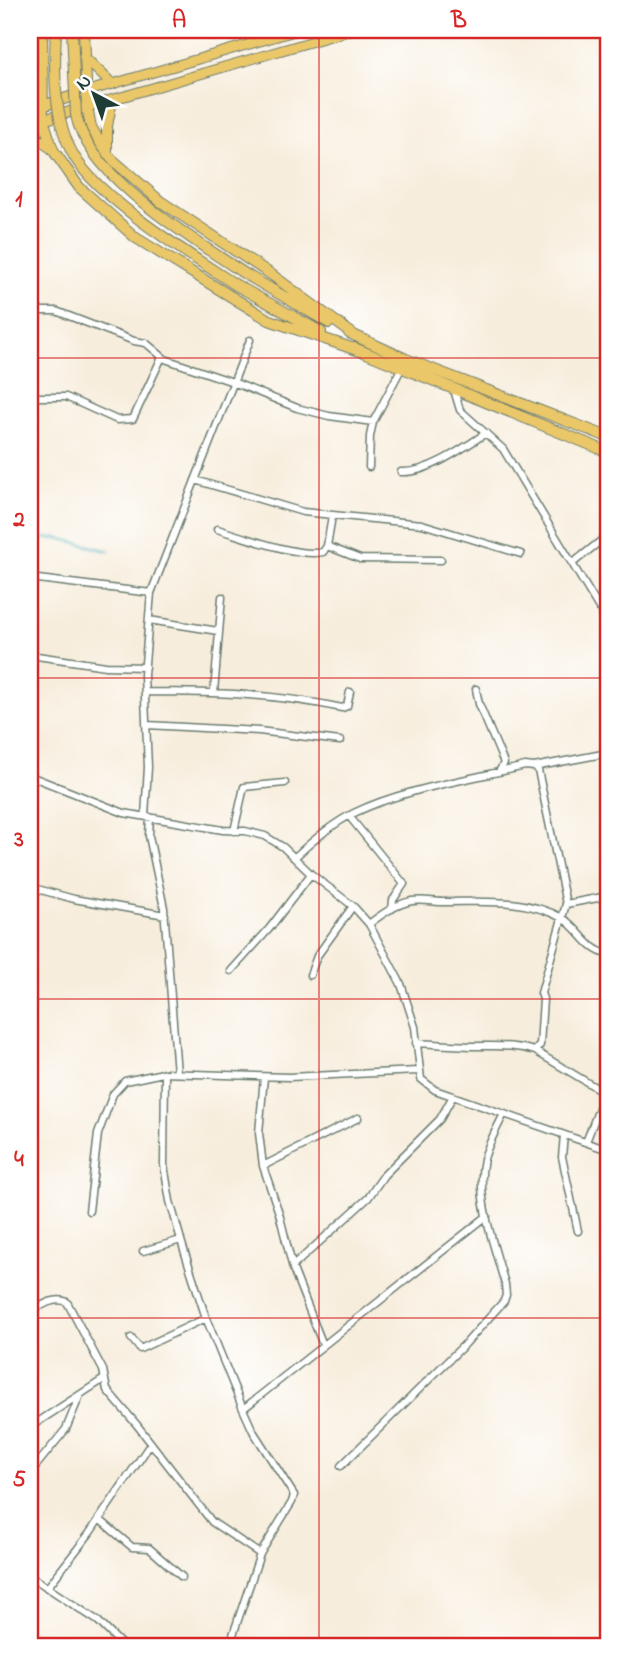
<svg xmlns="http://www.w3.org/2000/svg" width="638" height="1677" font-family="'Indie Flower',sans-serif">
<rect width="100%" height="100%" fill="#fff"/>
<filter id="ink" filterUnits="userSpaceOnUse"><feTurbulence type="fractalNoise" baseFrequency=".0143" numOctaves="2"/><feDisplacementMap in="SourceGraphic" scale="14" xChannelSelector="R" yChannelSelector="G"/><feConvolveMatrix kernelMatrix="1 2 1 2 8 2 1 2 1" color-interpolation-filters="sRGB"/></filter>
<filter id="wash" filterUnits="userSpaceOnUse"><feTurbulence type="fractalNoise" baseFrequency=".00686" numOctaves="4" result="noise"/><feDisplacementMap in="SourceGraphic" scale="28" xChannelSelector="R" yChannelSelector="G"/><feGaussianBlur stdDeviation="1.57" result="paint"/><feColorMatrix in="noise" values="0 0 0 0 0 0 0 0 0 0 0 0 0 0 0 0 0 1.4 0 .05"/><feComposite in="paint" operator="in"/></filter>
<g filter="url(#wash)">
<rect width="100%" height="100%" fill="#f7eddc"/>
<g fill="none" stroke-linecap="round" stroke-linejoin="round">
<path stroke="#40b0ba" stroke-width="2.5" d="M 30,539 L 58,538 L 109,551"/>
</g>
</g>
<g filter="url(#ink)">
<g fill="none" stroke-linecap="round" stroke-linejoin="round">
<g stroke="#6b7b6f" stroke-width="9">
<path id="minor" d="M 30,311 L 56,311 L 134,341 L 146,343 L 165,359 L 233,382 L 297,408 L 329,416 L 373,422
M 454,390 L 460,410 L 503,449 L 605,618
M 30,397 L 66,397 L 117,420 L 133,419 L 162,357
M 369,467 L 370,436 L 373,422 L 401,369
M 401,472 C 427,474 465,447 486,433
M 195,480 L 303,512 L 422,524 L 521,554
M 217,529 C 241,536 300,558 323,552 L 327,546 L 332,516
M 327,546 L 360,559 L 441,560
M 573,563 L 608,535
M 30,578 L 151,593
M 149,620 L 218,631
M 30,655 L 106,666 L 145,667
M 476,689 L 479,704 L 504,763 L 499,772
M 146,692 C 212,692 277,694 342,708 L 347,706 L 350,692
M 214,692 L 222,597
M 147,725 L 259,731 L 340,741
M 534,767 L 608,753
M 30,776 L 124,813 L 223,830 L 245,831 L 265,836 L 283,847 L 311,874 L 353,906 L 369,924 L 401,984 L 415,1027 L 421,1079 L 435,1090 L 608,1150
M 145,816 L 148,767 L 144,675 L 151,593 L 250,340
M 349,816 L 404,884 L 393,900 L 392,909
M 150,817 L 149,836 L 164,908 L 177,1073
M 234,831 L 244,787 L 285,783
M 294,858 C 312,841 332,824 354,813 C 402,789 472,779 525,766 L 534,767 L 538,770 L 566,904 L 541,993 L 543,999 L 540,1045 L 535,1051
M 30,887 L 74,899 L 165,915
M 566,904 L 608,896
M 369,924 C 382,914 396,904 412,901 C 422,899 434,902 445,902 C 485,902 525,898 562,918 C 580,928 586,950 608,954
M 231,971 L 269,929 L 311,874
M 310,975 L 317,956 L 353,906
M 416,1043 C 437,1044 458,1046 479,1046 C 500,1046 515,1045 535,1051 L 605,1093
M 165,1073 L 164,1165 L 170,1201 L 183,1247 L 206,1318 L 243,1409 L 253,1431 L 294,1495 L 292,1502 L 260,1554 L 229,1647
M 264,1077 L 259,1133 L 263,1166 L 279,1213 L 293,1269 L 323,1345
M 564,1135 L 562,1157 L 578,1231
M 586,1142 L 608,1085
M 263,1166 L 358,1118
M 89,1211 L 98,1134 L 113,1094 L 125,1081 L 163,1073 L 289,1077 L 418,1071
M 143,1251 L 181,1240
M 293,1266 L 368,1198 L 384,1175 L 440,1119 L 453,1096
M 30,1312 C 41,1306 55,1296 67,1302 L 103,1370 L 107,1390 L 137,1425 L 212,1522 L 260,1554
M 131,1338 L 140,1349 L 206,1318
M 243,1409 L 487,1216
M 30,1427 L 104,1379
M 341,1466 L 467,1342 L 504,1301 L 506,1295 L 505,1284 C 495,1249 475,1195 484,1159 C 488,1144 497,1128 504,1114
M 30,1473 L 66,1429 L 80,1395
M 99,1519 L 132,1547 L 149,1548 L 182,1577
M 30,1576 L 98,1621 L 124,1647
M 47,1588 L 89,1534 L 151,1443"/>
</g>
<g stroke="#6b7b6f" stroke-width="11">
<path id="primary" d="M 85,92 L 298,30
M 87,107 L 351,30"/>
</g>
<g stroke="#6b7b6f" stroke-width="12">
<path id="trunk" d="M 42,30 L 43,119 L 53,150 L 79,187 L 136,238 L 269,320 L 360,351
M 84,30 L 87,107 L 91,127 L 107,155 L 160,201 L 272,275 L 354,335
M 84,57 L 112,84
M 30,93 L 38,69
M 30,110 L 82,93
M 30,124 L 83,108
M 30,134 L 53,149
M 107,154 L 107,126 L 112,100
M 242,272 L 329,323
M 236,285 L 321,332
M 349,333 L 406,359 L 608,437
M 354,348 L 608,452"/>
</g>
<use href="#minor" stroke="#fff" stroke-width="6"/>
<use href="#primary" stroke="#eac769" stroke-width="9"/>
<use href="#trunk" stroke="#eac769" stroke-width="10"/>
<g stroke="#6b7b6f" stroke-width="12" stroke-linecap="butt">
<path id="trunk-bridge" d="M 56,30 C 54,70 53,120 74,156 C 98,198 193,257 236,285
M 72,30 L 76,115 C 88,177 192,238 242,272"/>
</g>
<use href="#trunk-bridge" stroke="#eac769" stroke-width="10"/>
</g>
</g>
<path fill="none" stroke="#d62828" stroke-width="2" stroke-opacity="0.55" d="M 319,30 L 319,1647M 30,358 L 608,358M 30,678 L 608,678M 30,999 L 608,999M 30,1318 L 608,1318"/>
<rect width="638" height="1677" fill="none" stroke="#fff" stroke-width="77"/>
<g transform="translate(94 94) rotate(319)" stroke="#ffffff" stroke-width="5" paint-order="stroke">
<path d="M0-5L12 26L0 18L-12 26Z" fill="#1f3d34"/>
<text y="-10" font-size="19" font-weight="bold" text-anchor="middle" fill="#1f3d34">N</text>
</g>
<rect x="38" y="38" width="562" height="1600" fill="none" stroke="#d62828" stroke-width="2.5"/>
<g font-size="23" text-anchor="middle" font-weight="bold" fill="#d62828">
<text x="179" y="27">A</text>
<text x="459" y="27">B</text>
<text x="19" y="206">1</text>
<text x="19" y="526">2</text>
<text x="19" y="846">3</text>
<text x="19" y="1166">4</text>
<text x="19" y="1486">5</text>
</g>
</svg>
